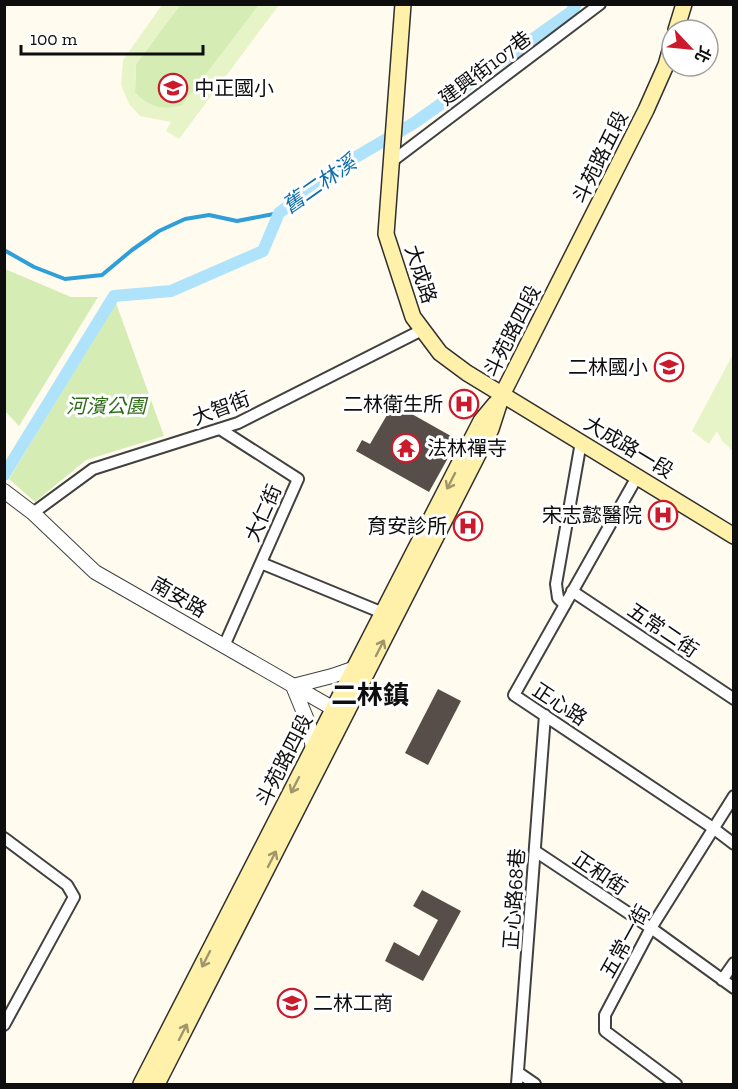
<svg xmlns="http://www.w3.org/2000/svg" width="738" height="1089" font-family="'Zilla Slab','Noto Sans TC',serif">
<rect width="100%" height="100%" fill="#fffbef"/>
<path fill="#d5edb5" d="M 180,5 L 259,5 L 182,106 C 162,111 149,107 135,93 L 136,64 Z
M 5,269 L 71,297 L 98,297 L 19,426 L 5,411 Z
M 116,303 L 164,436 L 86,460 L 35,502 L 9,479 Z"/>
<path fill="#e7f4c8" d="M 162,5 L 180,5 L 136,64 L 135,93 C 149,107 163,111 182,105 L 259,5 L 279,5 L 179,139 L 166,131 L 171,122 L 140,116 L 129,104 L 121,85 L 123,60 Z
M 733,354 L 733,451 L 722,441 L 717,431 L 709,444 L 692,431 Z"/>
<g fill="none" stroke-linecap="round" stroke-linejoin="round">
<path stroke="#309ed9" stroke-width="4" d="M 4,250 L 34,267 L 65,279 L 102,275 L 132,250 L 159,231 L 185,219 L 209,215 L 237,221 L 279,213"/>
<path stroke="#afe3fb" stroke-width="12" d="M 4,475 L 114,296 L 171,291 L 263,251 L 279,213 L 339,167 L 414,123 L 571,12 L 576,4"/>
</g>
<path fill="#584e49" d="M 387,400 L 458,440 L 429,492 L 356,451 L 362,440 L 370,444 L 387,415 L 381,412 Z
M 438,689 L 461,701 L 428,765 L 405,753 Z
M 422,890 L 461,911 L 423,981 L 385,961 L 394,942 L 419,956 L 438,920 L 413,906 Z"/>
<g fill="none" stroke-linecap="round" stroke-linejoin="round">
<g stroke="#414141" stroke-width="14">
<path id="minor" d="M 391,162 L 600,4
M 220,429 L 298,479 L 224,646
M 637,477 L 514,695 L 713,828 L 734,844
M 33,513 L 93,469 L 238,423 L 422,330
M 261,563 L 383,613
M 572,591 L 734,699
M 565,605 L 558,598 L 556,584 L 581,442
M 4,838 L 67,885 L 74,897 L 4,1025
M 535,851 L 651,928 L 734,988
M 722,980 L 734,963
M 519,1073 L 535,1084
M 517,1084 L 545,715
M 676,1084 L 605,1031 L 605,1015 L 651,928 L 734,796"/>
</g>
<g stroke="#414141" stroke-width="16">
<path id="tertiary" d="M 4,491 L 33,513 L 95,572 L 341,713
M 313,749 L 309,725 L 293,686 L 332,676 L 355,668"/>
</g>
<g stroke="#303030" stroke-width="18">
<path id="secondary" d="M 403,4 L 386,234 L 413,317 L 440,353 L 467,373 L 734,536
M 676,30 L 684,4
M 141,1084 L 481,421 L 495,404
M 157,1084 L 491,429 L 502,395 L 646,110 L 666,65 L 672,44"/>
</g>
<use href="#minor" stroke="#fff" stroke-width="10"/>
<use href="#tertiary" stroke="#fff" stroke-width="14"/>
<use href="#secondary" stroke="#fff1aa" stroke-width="15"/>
</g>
<defs><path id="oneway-shaft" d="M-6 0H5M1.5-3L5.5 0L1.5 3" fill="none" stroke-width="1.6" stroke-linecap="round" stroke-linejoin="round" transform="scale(1.5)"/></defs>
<g stroke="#9f966c">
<use href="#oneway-shaft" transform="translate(451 481) rotate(117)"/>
<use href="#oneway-shaft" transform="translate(380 648) rotate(-63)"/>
<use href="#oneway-shaft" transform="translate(295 785) rotate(117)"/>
<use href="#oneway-shaft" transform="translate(272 859) rotate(-63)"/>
<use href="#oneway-shaft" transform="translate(206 959) rotate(117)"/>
<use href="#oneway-shaft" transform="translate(183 1032) rotate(-63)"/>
</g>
<defs>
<g id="school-ring" transform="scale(1.5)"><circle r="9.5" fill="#fff" stroke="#cb1a2b" stroke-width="1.5"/><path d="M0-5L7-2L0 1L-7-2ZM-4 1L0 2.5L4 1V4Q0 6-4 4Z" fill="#cb1a2b"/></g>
<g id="hospital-ring" transform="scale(1.5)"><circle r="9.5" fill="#fff" stroke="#cb1a2b" stroke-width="1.5"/><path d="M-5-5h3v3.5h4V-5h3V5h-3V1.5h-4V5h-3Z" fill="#cb1a2b"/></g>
<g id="temple-ring" transform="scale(1.5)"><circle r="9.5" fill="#fff" stroke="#cb1a2b" stroke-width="1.5"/><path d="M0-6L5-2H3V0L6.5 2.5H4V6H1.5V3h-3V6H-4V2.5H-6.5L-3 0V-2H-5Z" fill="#cb1a2b"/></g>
</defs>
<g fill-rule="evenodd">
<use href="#school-ring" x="173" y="88"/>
<use href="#school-ring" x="669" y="367"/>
<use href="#hospital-ring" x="464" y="404"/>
<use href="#temple-ring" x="406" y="448"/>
<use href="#hospital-ring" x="663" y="515"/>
<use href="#hospital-ring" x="468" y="526"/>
<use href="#school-ring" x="292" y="1003"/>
</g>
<g text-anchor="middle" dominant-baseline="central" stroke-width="6" stroke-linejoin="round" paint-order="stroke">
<g font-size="20" fill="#0e0e0e" stroke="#fff">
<text transform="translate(485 68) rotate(-37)">建興街107巷</text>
<text transform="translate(600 157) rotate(-64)">斗苑路五段</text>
<text transform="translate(421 274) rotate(72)">大成路</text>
<text transform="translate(512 331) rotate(-63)">斗苑路四段</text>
<text transform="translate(221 408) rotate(-21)">大智街</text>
<text transform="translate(629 447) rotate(31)">大成路一段</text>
<text transform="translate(263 513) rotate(-66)">大仁街</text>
<text transform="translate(179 597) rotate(30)">南安路</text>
<text transform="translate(663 630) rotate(34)">五常二街</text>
<text transform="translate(560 704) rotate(33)">正心路</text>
<text transform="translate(284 760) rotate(-63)">斗苑路四段</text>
<text transform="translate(600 873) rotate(34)">正和街</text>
<text transform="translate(514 899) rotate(-86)">正心路68巷</text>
<text transform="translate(625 941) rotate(-61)">五常一街</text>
</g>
<g font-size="20" fill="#0e0e0e" stroke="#fff" text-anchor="end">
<text x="194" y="88" text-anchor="start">中正國小</text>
<text x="648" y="367">二林國小</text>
<text x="443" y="404">二林衛生所</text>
<text x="427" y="448" text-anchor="start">法林禪寺</text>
<text x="642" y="515">宋志懿醫院</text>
<text x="447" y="526">育安診所</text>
<text x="313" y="1003" text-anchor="start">二林工商</text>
</g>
<g font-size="20" font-style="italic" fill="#2e6c18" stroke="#fff">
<text x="106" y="406">河濱公園</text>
</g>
<g font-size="21" font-style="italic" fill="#0c6eab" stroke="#fff">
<text transform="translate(319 184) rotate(-35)">舊二林溪</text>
</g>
<g font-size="26" font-weight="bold" fill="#0e0e0e" stroke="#fff">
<text x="370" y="695">二林鎮</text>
</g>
</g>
<rect width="738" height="1089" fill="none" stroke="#0e0e0e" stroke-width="12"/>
<g transform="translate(690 48) rotate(116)"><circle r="28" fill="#ffffff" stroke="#9f9f9f" stroke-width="1.5"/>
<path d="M0-4.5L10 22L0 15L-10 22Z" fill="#cb1a2b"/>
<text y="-9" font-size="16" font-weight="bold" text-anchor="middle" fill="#0e0e0e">北</text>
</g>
<path d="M21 45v9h182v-9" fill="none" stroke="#0e0e0e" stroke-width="3"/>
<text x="30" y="45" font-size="18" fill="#0e0e0e" stroke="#ffffff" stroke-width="4.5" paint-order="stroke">100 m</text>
</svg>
